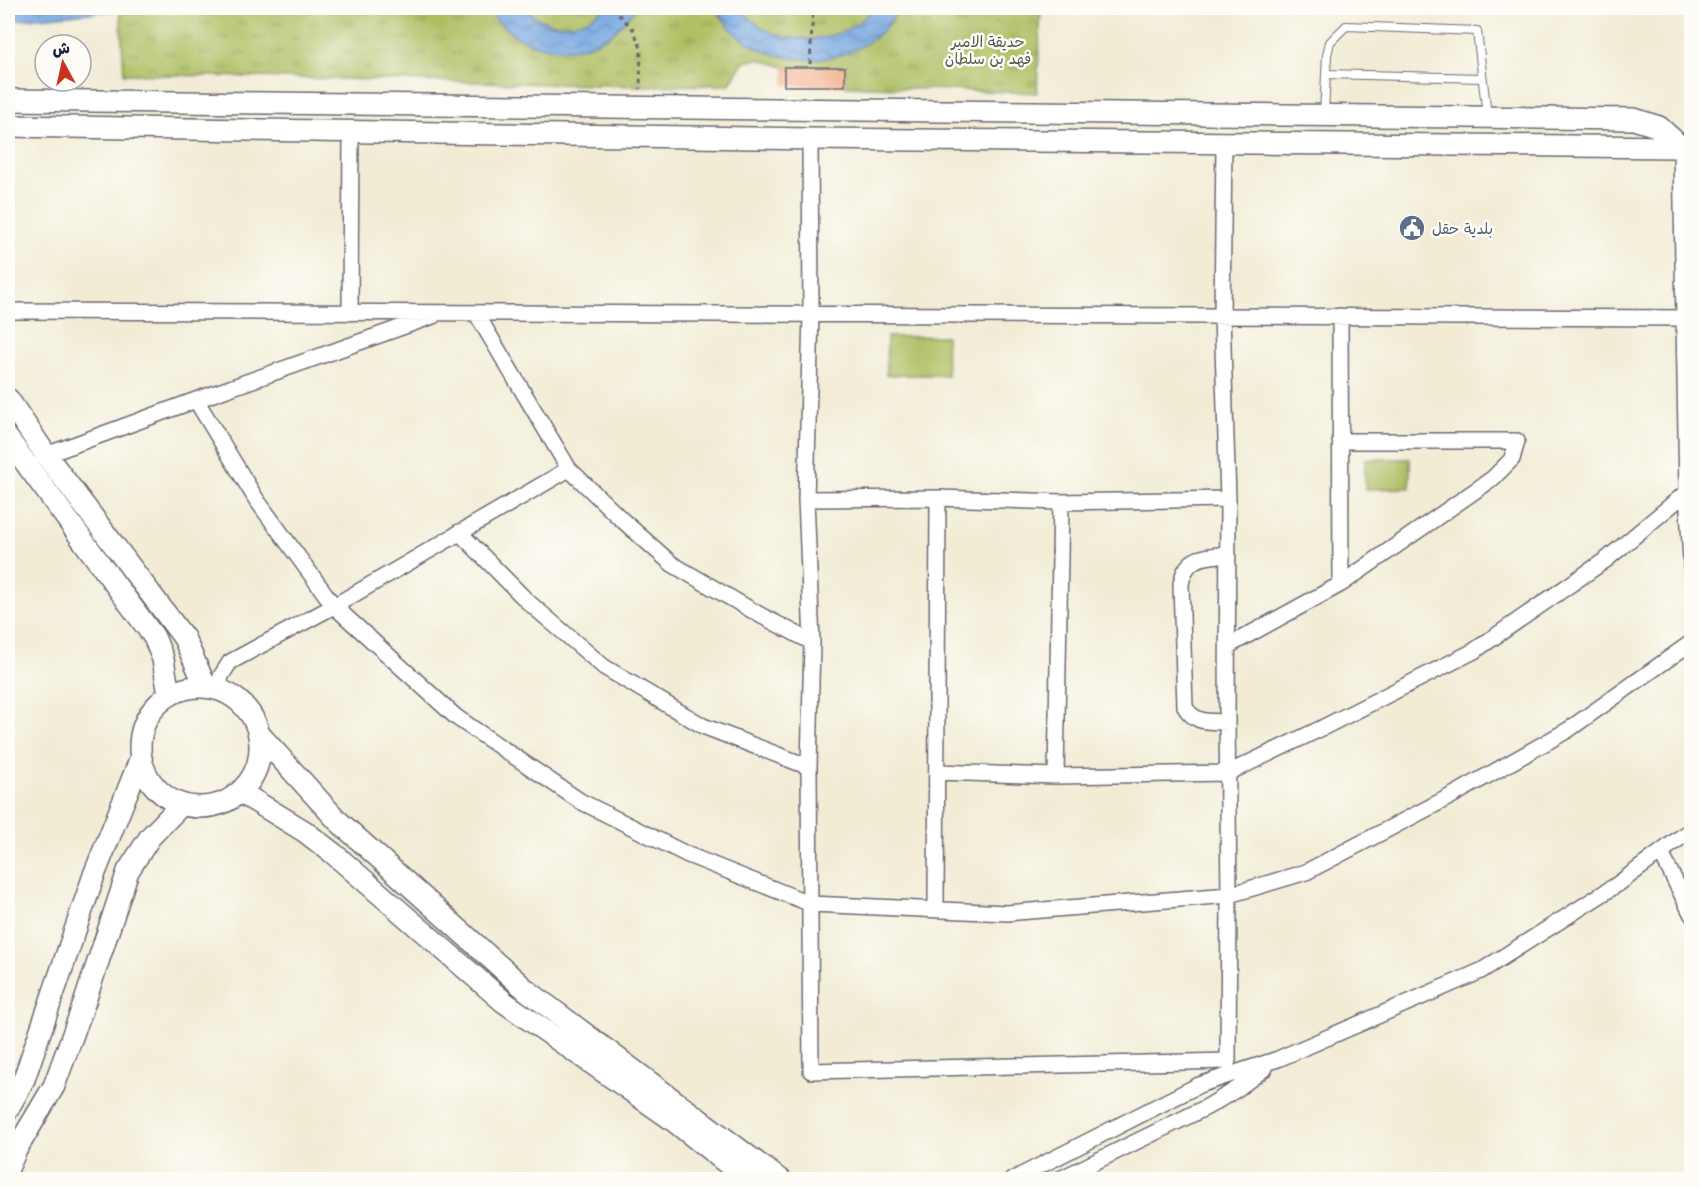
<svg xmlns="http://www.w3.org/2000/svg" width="1699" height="1187" font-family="Mali,'Playpen Sans Arabic',sans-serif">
<defs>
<pattern id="park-tufts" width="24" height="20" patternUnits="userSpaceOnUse" patternTransform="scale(1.5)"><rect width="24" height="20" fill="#adbe61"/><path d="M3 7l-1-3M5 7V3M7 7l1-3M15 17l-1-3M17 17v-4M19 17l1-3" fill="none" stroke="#8c9a51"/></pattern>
<pattern id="water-waves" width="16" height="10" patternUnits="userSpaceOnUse" patternTransform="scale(1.5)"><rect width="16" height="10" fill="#75a6e0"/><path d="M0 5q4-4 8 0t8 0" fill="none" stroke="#6087b7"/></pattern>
</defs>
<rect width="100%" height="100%" fill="#fdfcf7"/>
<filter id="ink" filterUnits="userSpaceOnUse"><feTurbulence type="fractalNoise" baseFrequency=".0167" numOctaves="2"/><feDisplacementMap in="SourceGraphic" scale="12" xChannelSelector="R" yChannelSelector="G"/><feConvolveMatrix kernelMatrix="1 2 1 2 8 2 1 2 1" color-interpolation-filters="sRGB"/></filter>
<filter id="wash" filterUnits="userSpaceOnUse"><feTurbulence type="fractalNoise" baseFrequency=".008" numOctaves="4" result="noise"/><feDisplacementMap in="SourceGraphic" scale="24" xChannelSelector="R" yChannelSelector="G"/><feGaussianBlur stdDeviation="1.35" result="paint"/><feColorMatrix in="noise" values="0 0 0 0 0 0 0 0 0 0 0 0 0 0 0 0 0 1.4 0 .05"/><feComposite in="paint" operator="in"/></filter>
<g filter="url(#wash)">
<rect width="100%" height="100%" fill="#f2ecd5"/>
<path fill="url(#park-tufts)" stroke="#68704e" stroke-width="1.5" d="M 172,8 L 1041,8 L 1037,93 L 845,86 L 845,68 L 784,67 L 759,59 L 743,62 L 729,85 L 640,86 L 124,74 L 120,10 Z
M 1399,8 L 1488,8 L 1489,11 Z"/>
<path fill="#adbe61" stroke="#68704e" stroke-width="1.5" d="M 946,336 L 947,375 L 886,375 L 887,337 Z
M 1365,459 L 1410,459 L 1410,488 L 1365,489 Z"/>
<path fill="url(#water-waves)" stroke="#4c648e" stroke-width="1.5" d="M 8,8 L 172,8 L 120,10 L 8,21 Z
M 488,8 C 498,7 511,5 521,8 C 527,9 532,15 537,18 C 560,30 586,25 604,8 L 637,8 C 626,17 619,30 607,37 C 566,61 513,48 488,8 Z
M 713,8 L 739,8 C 746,14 752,21 760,26 C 794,49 849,41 873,8 L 901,8 C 894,16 888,25 881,32 C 840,69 779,67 737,35 C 728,27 722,15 713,8 Z"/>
<g id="blocks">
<path fill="#f3a57d" d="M 784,67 L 845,67 L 845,86 L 784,86 Z"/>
</g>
</g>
<g filter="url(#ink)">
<use href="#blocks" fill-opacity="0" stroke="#6b6971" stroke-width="1.5"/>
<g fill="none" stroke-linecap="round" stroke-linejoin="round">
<g stroke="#6b6971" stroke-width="10">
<path id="lane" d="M 1326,74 L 1482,78
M 1324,113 L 1327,55 L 1330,42 L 1346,26 L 1477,31 L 1487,115"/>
</g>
<g stroke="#6b6971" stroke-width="18">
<path id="street" d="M 810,139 L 811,314 L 806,499 L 812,642 L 809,767 L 811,1071 L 1228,1061 L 1229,895 L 1227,722 L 1228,499 L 1222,316 L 1224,144
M 1681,147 L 1687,492 L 1692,578
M 8,311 L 1692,318
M 350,313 L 351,132
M 476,313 L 569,469 L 621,519 L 672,564 L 760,615 L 812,642
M 1340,316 L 1341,584
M 196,400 L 256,499 L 334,606 L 456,717 L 580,801 L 688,855 L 811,904 L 1007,913 L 1229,895 L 1306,872 L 1455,794 L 1568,730 L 1692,642
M 46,455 L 196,400 L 433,316
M 806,499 L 938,498 L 1061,502 L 1228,499
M 459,532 L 527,601 L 604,667 L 703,726 L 809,767
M 1228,646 L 1341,584 L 1492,479 L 1512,459 L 1517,441 L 1340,441
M 218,690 L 221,676 L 230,662 L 334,606 L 569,469
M 1227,722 C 1209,721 1195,724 1185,707 L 1181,584 C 1186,555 1204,557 1227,554
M 937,772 L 1056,776 L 1061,502
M 1056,776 L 1228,773 L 1322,728 L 1474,651 L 1607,559 L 1687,492
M 1661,853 L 1692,915
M 936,909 L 938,498
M 1012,1180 L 1199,1085 L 1278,1059 L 1481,971 L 1618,884 L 1692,829
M 1058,1180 L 1207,1107 L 1237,1089 L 1265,1068"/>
</g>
<g stroke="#6b6971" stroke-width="24">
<path id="secondary" d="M 8,100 L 1634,119 L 1659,127 L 1681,147
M 8,126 L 810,139 L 1681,147
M 8,399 L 46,455 L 184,638 L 206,687
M 8,439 L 154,637 L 163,659 L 169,695
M140 747a60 60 0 1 1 120 0a60 60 0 1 1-120 0Z
M 259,734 L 337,820 L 525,989 L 780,1180
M 240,792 L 304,831 L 334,854 L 504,1002 L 674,1121 L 748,1180
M 8,1109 L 24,1079 L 94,875 L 140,760
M 8,1168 L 16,1150 L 54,1086 L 84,1004 L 128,871 L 150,837 L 181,805"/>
</g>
<path stroke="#6b6971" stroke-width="3" stroke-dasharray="4.5 4.5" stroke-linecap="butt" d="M 612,8 L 633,29 L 641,48 L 640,89
M 810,64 L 813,8"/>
<use href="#lane" stroke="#fff" stroke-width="8"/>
<use href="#street" stroke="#fff" stroke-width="15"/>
<use href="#secondary" stroke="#fff" stroke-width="21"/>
</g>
</g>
<defs>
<g id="civic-disc" transform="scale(1.35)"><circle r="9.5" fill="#5c6f8a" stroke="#fdfcf7"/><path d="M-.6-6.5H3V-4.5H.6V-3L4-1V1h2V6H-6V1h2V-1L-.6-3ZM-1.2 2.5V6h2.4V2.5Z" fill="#fff"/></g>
</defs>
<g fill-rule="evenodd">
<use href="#civic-disc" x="1412" y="228"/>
</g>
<g text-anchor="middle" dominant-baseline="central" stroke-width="5" stroke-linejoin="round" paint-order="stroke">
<g font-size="15" fill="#535948" stroke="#fdfcf7">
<text x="988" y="41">حديقة الامير<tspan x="988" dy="17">فهد بن سلطان</tspan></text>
</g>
<g font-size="15" fill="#4e5e75" stroke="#fdfcf7" text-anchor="start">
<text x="1432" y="228">بلدية حقل</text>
</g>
</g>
<rect width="1699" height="1187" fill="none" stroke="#fdfcf7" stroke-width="30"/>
<g transform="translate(63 63) rotate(352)"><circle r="28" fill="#fdfcf7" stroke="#a5a5ac" stroke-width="1.5"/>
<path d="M0-4.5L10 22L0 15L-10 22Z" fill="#c8321e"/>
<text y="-9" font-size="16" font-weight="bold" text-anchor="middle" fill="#22223b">ش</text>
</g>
</svg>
